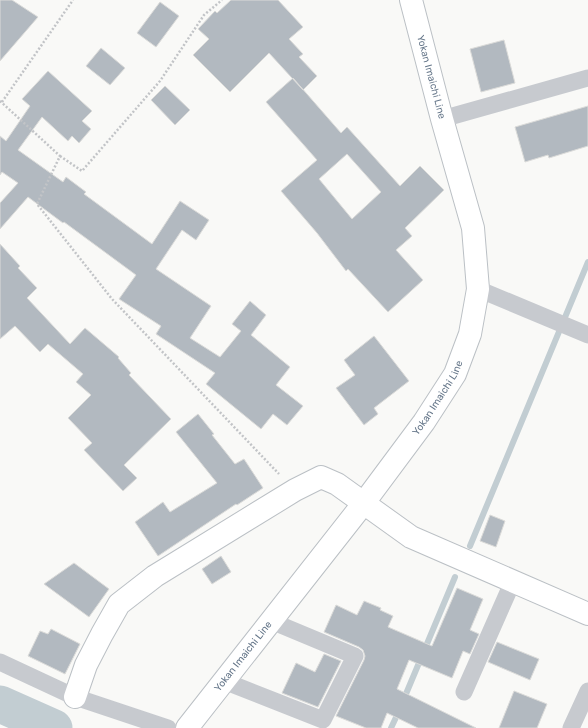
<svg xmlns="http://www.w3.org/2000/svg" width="588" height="728" font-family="Rubik,sans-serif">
<rect width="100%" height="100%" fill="#f9f9f7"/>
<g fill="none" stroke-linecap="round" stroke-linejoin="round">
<path stroke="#c2cdd2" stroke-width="6" d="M 470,546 L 588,262
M 403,701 L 455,577
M 391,728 L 399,711"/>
<path stroke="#c2cdd2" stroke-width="37" d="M 0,704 L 54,728"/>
</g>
<path fill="#b2b9c0" stroke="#dbdbd9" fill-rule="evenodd" d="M 0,0 L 12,0 L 38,17 L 0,61 Z
M 231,0 L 278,0 L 303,27 L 289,39 L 303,54 L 299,57 L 317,76 L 303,90 L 269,53 L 230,92 L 193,55 L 209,39 L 198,29 L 215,11 L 217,13 Z
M 160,2 L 179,16 L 156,47 L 137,33 Z
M 504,40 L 515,83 L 481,92 L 470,49 Z
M 101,48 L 125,68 L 110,85 L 86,66 Z
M 48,71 L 92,111 L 82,121 L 91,129 L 79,143 L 72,136 L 68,141 L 42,117 L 18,150 L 63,182 L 66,177 L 86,192 L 84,194 L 152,244 L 180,201 L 209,220 L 196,240 L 182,230 L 156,269 L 211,306 L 190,338 L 220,357 L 241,331 L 232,324 L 250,301 L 266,315 L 251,335 L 290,367 L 276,385 L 303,406 L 287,425 L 273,414 L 261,429 L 206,384 L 215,373 L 156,334 L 161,326 L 119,299 L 136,275 L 64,222 L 63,223 L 28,197 L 0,229 L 0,203 L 18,183 L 2,172 L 0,175 L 0,136 L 6,141 L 30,106 L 22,99 Z
M 293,78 L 341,133 L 347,127 L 400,186 L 420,166 L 444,190 L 405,228 L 412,236 L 396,250 L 423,280 L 388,312 L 348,269 L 346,271 L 317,233 L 281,191 L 317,160 L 266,102 ZM 347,154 L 381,192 L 352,219 L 319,179 Z
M 165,86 L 190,110 L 175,125 L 151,100 Z
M 588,106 L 588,146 L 549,158 L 548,155 L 525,162 L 515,127 Z
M 0,244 L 20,266 L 18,268 L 37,288 L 27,298 L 70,344 L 85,328 L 119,357 L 118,358 L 131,373 L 129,375 L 171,419 L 124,465 L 137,478 L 123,491 L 84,450 L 92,443 L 68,418 L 91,395 L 76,382 L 83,374 L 48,344 L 40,352 L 15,326 L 0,339 Z
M 374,336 L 409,381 L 374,408 L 378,414 L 364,425 L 336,388 L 355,375 L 344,360 Z
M 198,414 L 214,434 L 212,435 L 235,464 L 244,459 L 263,488 L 237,505 L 236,504 L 158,556 L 135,522 L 163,502 L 170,512 L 217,483 L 176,432 Z
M 490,515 L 505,521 L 496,547 L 480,541 Z
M 221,556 L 231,572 L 212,584 L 202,569 Z
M 74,563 L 109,589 L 89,617 L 44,584 Z
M 457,588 L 483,599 L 470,630 L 479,634 L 470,654 L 463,651 L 452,678 L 409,660 L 397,689 L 476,728 L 418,728 L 387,713 L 381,728 L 366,728 L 336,716 L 364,660 L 365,656 L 363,650 L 359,647 L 324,632 L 336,605 L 357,615 L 364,601 L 381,608 L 380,610 L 393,616 L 388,627 L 432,646 Z
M 51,629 L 80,644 L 65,674 L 28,656 L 40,631 L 48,634 Z
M 497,642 L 539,659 L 530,680 L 488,662 Z
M 324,654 L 341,661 L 318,707 L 282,693 L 296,663 L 315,672 Z
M 514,691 L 547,704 L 537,728 L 499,728 Z"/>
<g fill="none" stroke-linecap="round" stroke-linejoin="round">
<g stroke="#bbc0c5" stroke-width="24">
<g id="secondary">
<path d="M 75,697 L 86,665 L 102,634 L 119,604 L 155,576 L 295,490 L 321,477 L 337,484 L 411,537 L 588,614"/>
<path id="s1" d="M 187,728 L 363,504 L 424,422 L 455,374 L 470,334 L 478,289 L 473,228 L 442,119 L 411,0"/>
</g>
</g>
<path stroke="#c2c4c7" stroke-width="2.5" stroke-dasharray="2 2" stroke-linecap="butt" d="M 0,101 L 60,156 L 37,204 L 112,299 L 279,474
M 2,102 L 73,0
M 60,156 L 82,171 L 160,81 L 204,15 L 222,0"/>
<path stroke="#c7cacf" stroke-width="17" d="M 442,119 L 588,78
M 478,289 L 588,335
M 0,662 L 75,697 L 168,728
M 224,681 L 323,720 L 355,656 L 271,621
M 464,692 L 513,581
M 571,728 L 588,691"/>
<use href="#secondary" stroke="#fff" stroke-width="22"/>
</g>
<g text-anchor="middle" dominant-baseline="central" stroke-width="4" stroke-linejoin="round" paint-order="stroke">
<g font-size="10" fill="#66778a" stroke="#fff">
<text transform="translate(431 77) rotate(75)">Yokan Imaichi Line</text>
<text stroke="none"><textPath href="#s1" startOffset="415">Yokan Imaichi Line</textPath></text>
<text stroke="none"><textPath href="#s1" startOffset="91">Yokan Imaichi Line</textPath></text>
</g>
</g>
</svg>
